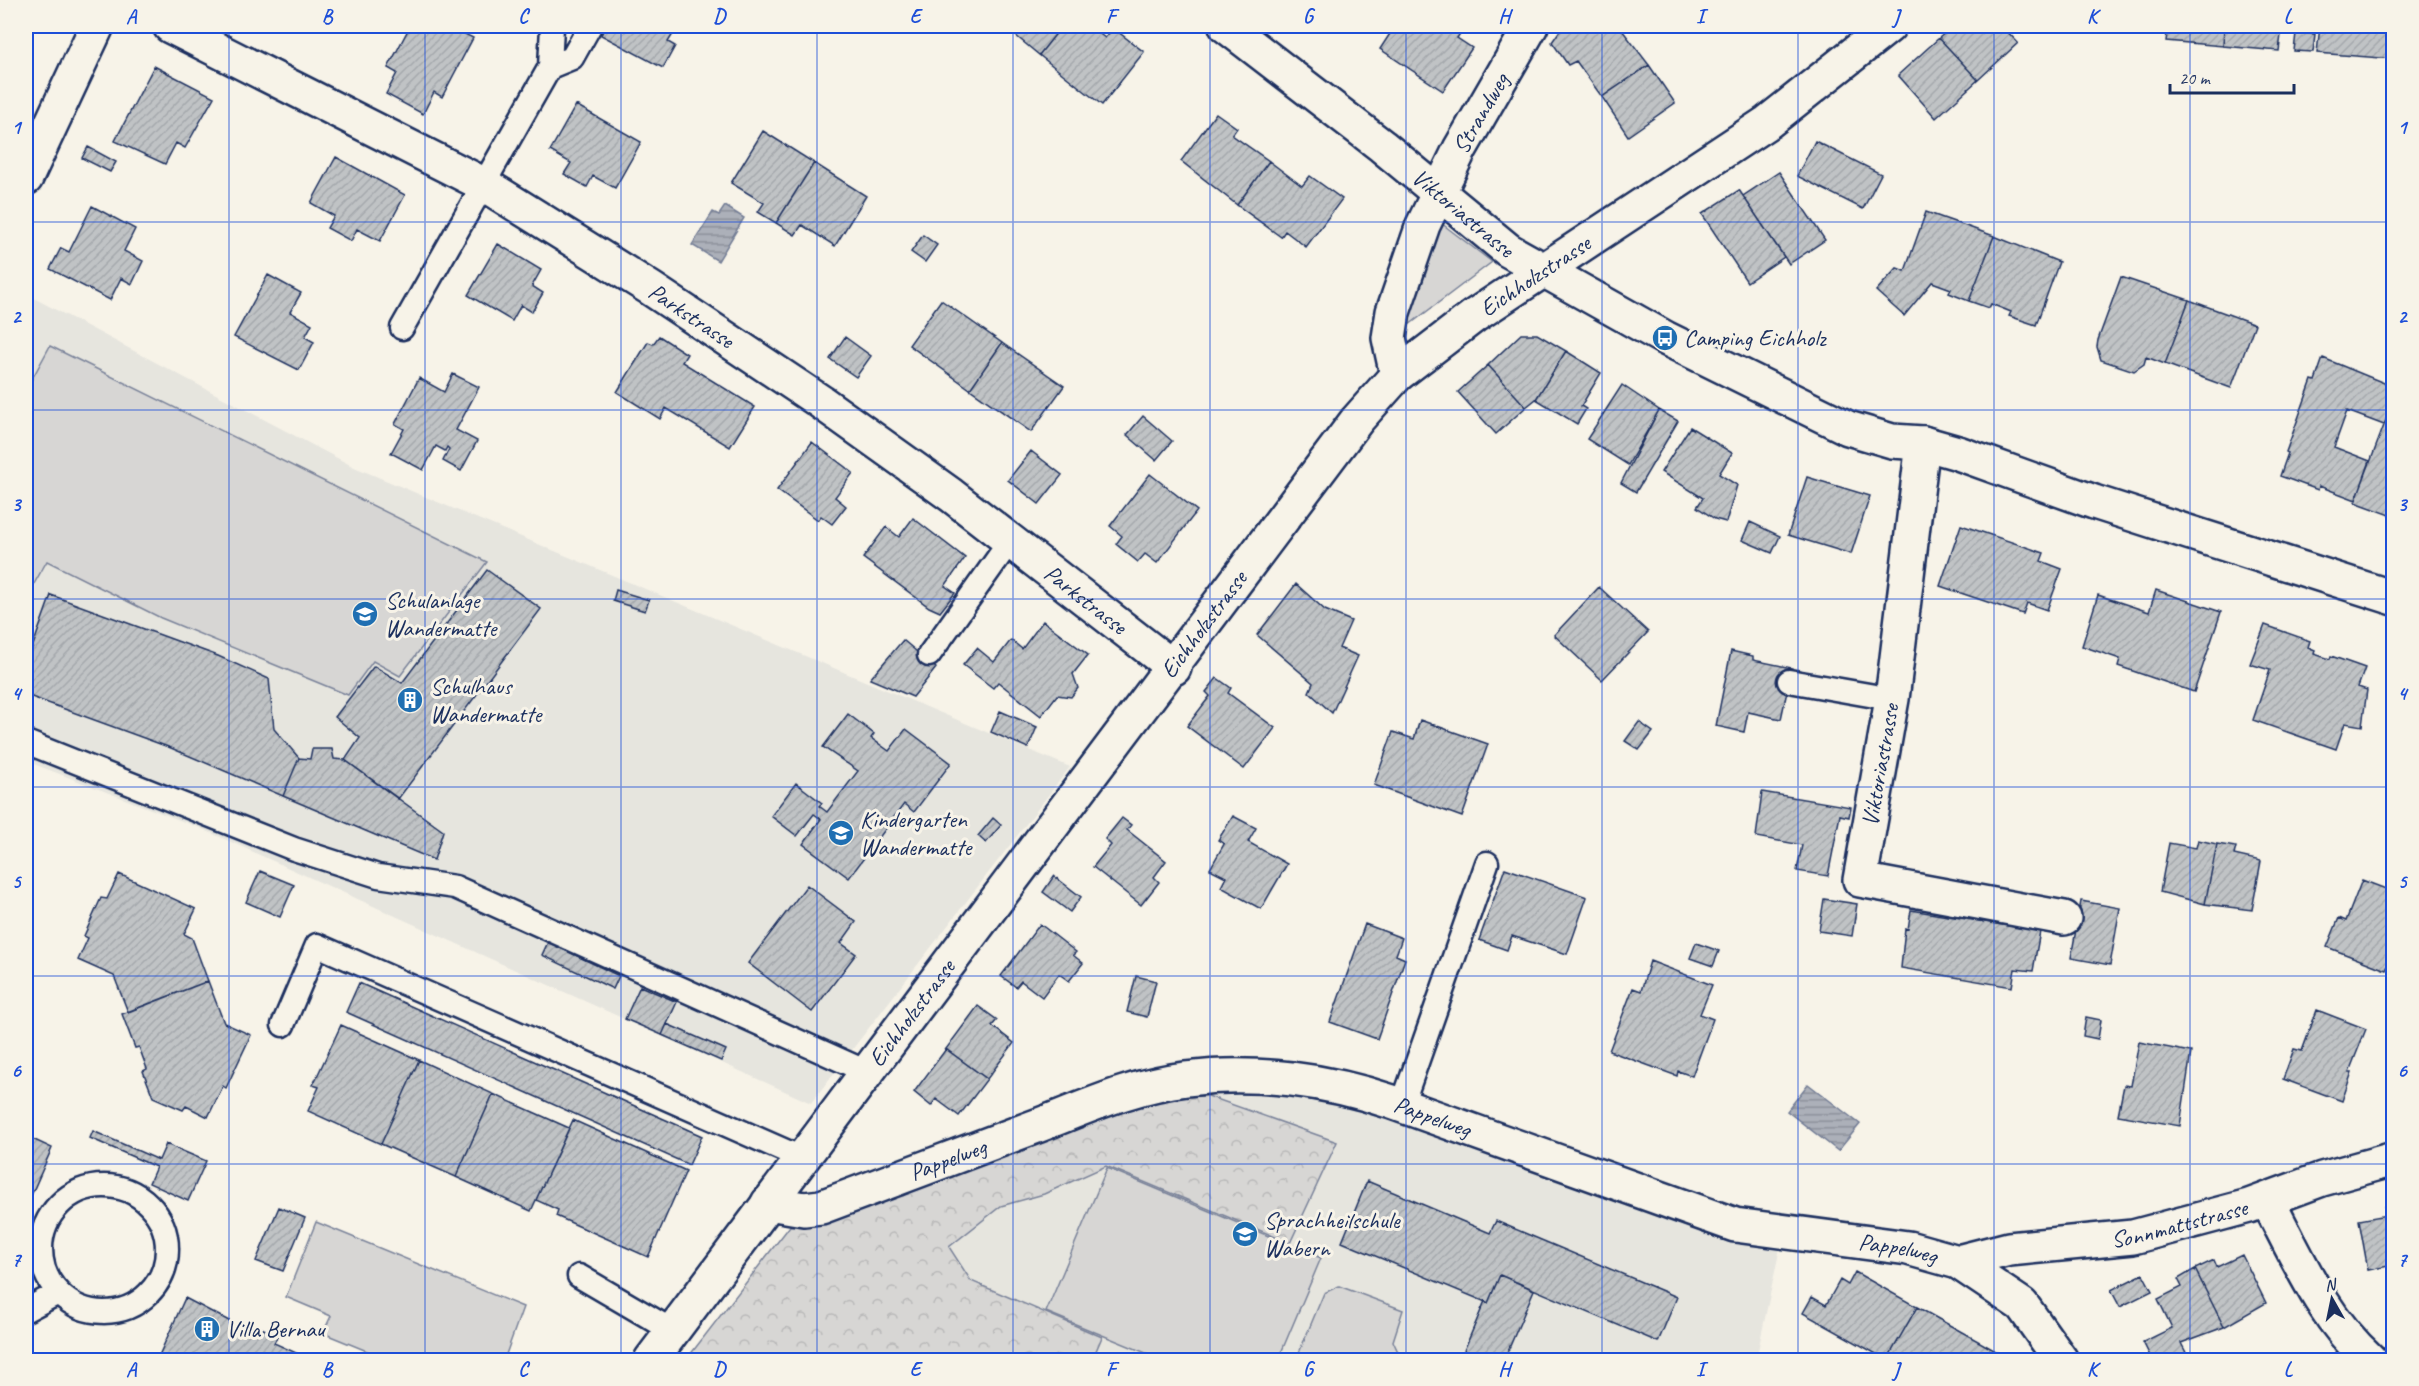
<svg xmlns="http://www.w3.org/2000/svg" width="2419" height="1386" font-family="Caveat,sans-serif">
<defs>
<pattern id="forest-crowns" width="20" height="18" patternUnits="userSpaceOnUse" patternTransform="scale(1.5)"><rect width="20" height="18" fill="#d7d6d4"/><path d="M2 6a3 3 0 1 1 6 0M12 15a3 3 0 1 1 6 0" fill="none" stroke="#b8b8b8"/></pattern>
<pattern id="water-rules" width="6" height="5" patternUnits="userSpaceOnUse" patternTransform="scale(1.5)"><rect width="6" height="5" fill="#acb0b9"/><path d="M0 2.5h6" fill="none" stroke="#8b909a"/></pattern>
<pattern id="building-hatch" width="6" height="6" patternUnits="userSpaceOnUse" patternTransform="scale(1.5)"><rect width="6" height="6" fill="#c0c3c5"/><path d="M-1 1l2-2M0 6l6-6M5 7l2-2" fill="none" stroke="#a4a8ac"/></pattern>
</defs>
<rect width="100%" height="100%" fill="#f7f3e8"/>
<filter id="ink" filterUnits="userSpaceOnUse"><feTurbulence type="fractalNoise" baseFrequency=".0167" numOctaves="2"/><feDisplacementMap in="SourceGraphic" scale="12" xChannelSelector="R" yChannelSelector="G"/><feConvolveMatrix kernelMatrix="1 2 1 2 8 2 1 2 1" color-interpolation-filters="sRGB"/></filter>
<g filter="url(#ink)">
<path fill="#e6e5de" d="M 26,294 L 354,467 L 1070,767 L 811,1103 L 200,828 L 26,761 Z
M 1246,1095 L 1298,1098 L 1346,1106 L 1730,1242 L 1780,1248 L 1756,1360 L 686,1360 L 790,1226 L 830,1221 L 1135,1106 L 1186,1096 Z"/>
<path fill="#d7d6d4" stroke="#798299" stroke-width="1.5" d="M 1441,223 L 1492,262 L 1397,334 Z
M 50,346 L 487,562 L 400,676 L 373,661 L 348,695 L 161,618 L 47,561 L 26,598 L 26,390 Z
M 1107,1168 L 1321,1258 L 1278,1360 L 1163,1360 L 1046,1312 Z
M 316,1222 L 523,1307 L 504,1360 L 389,1360 L 323,1333 L 331,1316 L 286,1297 Z
M 1339,1286 L 1403,1310 L 1393,1341 L 1399,1354 L 1411,1360 L 1296,1360 L 1324,1293 Z"/>
<path fill="url(#forest-crowns)" stroke="#798299" stroke-width="1.5" d="M 1186,1096 L 1208,1096 L 1337,1142 L 1290,1243 L 1106,1166 L 1044,1194 L 1001,1206 L 949,1247 L 971,1281 L 1102,1337 L 1092,1360 L 686,1360 L 790,1226 L 830,1221 L 1135,1106 Z"/>
<path fill="url(#water-rules)" stroke="#727c95" stroke-width="1.5" d="M 725,206 L 744,218 L 718,261 L 692,245 L 713,212 L 719,215 Z
M 1808,1084 L 1860,1124 L 1838,1151 L 1787,1111 Z"/>
<path fill="url(#building-hatch)" stroke="#1b2f5e" stroke-width="1.5" d="M 410,26 L 449,26 L 473,38 L 442,97 L 434,92 L 423,114 L 386,94 L 397,73 L 388,68 Z
M 606,26 L 678,26 L 668,42 L 675,46 L 663,68 L 601,35 Z
M 1004,26 L 1062,26 L 1039,55 Z
M 1062,26 L 1089,26 L 1105,38 L 1113,28 L 1144,52 L 1102,105 L 1039,55 Z
M 1395,26 L 1465,26 L 1457,38 L 1472,48 L 1443,91 L 1380,49 Z
M 1563,26 L 1619,26 L 1649,65 L 1602,97 L 1576,61 L 1568,65 L 1552,42 Z
M 1953,26 L 2002,26 L 2018,43 L 1978,80 L 1939,38 Z
M 2168,26 L 2224,26 L 2223,46 L 2166,41 Z
M 2224,26 L 2282,26 L 2279,51 L 2223,46 Z
M 2320,26 L 2394,26 L 2394,59 L 2317,53 Z
M 2296,33 L 2315,34 L 2313,52 L 2294,51 Z
M 1939,38 L 1978,80 L 1936,118 L 1898,75 Z
M 1649,65 L 1675,103 L 1628,136 L 1602,97 Z
M 154,66 L 214,97 L 185,148 L 176,143 L 165,164 L 115,141 Z
M 576,105 L 641,142 L 615,188 L 593,176 L 587,187 L 564,174 L 571,163 L 550,151 Z
M 1216,113 L 1237,128 L 1232,135 L 1269,161 L 1237,205 L 1181,161 Z
M 763,131 L 814,163 L 776,223 L 758,212 L 764,203 L 731,183 Z
M 1815,141 L 1881,174 L 1863,209 L 1797,176 Z
M 88,147 L 116,162 L 110,172 L 82,158 Z
M 336,157 L 405,195 L 380,241 L 357,229 L 351,241 L 327,228 L 334,216 L 311,203 Z
M 1269,161 L 1302,186 L 1310,176 L 1342,199 L 1306,247 L 1285,231 L 1281,237 L 1237,205 Z
M 814,163 L 866,196 L 835,246 L 802,225 L 795,235 L 776,223 Z
M 1779,172 L 1825,240 L 1789,264 L 1743,196 Z
M 1739,190 L 1784,257 L 1747,282 L 1702,214 Z
M 92,206 L 135,229 L 124,251 L 143,261 L 132,284 L 121,278 L 110,300 L 50,269 L 61,248 L 69,252 Z
M 1926,212 L 1994,236 L 1969,301 L 1949,293 L 1951,289 L 1932,282 L 1904,316 L 1876,291 L 1897,268 L 1905,271 Z
M 923,235 L 937,245 L 925,262 L 911,252 Z
M 1994,236 L 2059,262 L 2036,325 L 2009,316 L 2011,312 L 1991,304 L 1989,308 L 1969,301 Z
M 498,244 L 541,270 L 532,286 L 543,293 L 532,312 L 521,305 L 512,321 L 468,295 Z
M 268,275 L 301,293 L 290,312 L 312,324 L 305,337 L 314,342 L 299,370 L 234,337 Z
M 2121,277 L 2189,300 L 2165,364 L 2146,357 L 2144,364 L 2134,371 L 2101,360 L 2097,347 L 2098,340 Z
M 941,300 L 1002,343 L 970,389 L 909,345 Z
M 2189,300 L 2255,324 L 2231,388 L 2165,364 Z
M 1521,334 L 1537,334 L 1566,351 L 1536,399 L 1526,407 L 1488,365 Z
M 659,336 L 687,354 L 682,362 L 755,407 L 730,447 L 666,408 L 660,419 L 617,392 L 648,342 L 653,344 Z
M 845,337 L 871,356 L 856,377 L 830,359 Z
M 1002,343 L 1064,386 L 1031,432 L 970,389 Z
M 1566,351 L 1601,373 L 1581,406 L 1586,409 L 1577,424 L 1536,399 Z
M 2323,358 L 2394,387 L 2394,399 L 2384,425 L 2347,411 L 2334,447 L 2370,461 L 2356,500 L 2319,486 L 2318,490 L 2280,476 L 2288,453 L 2286,452 L 2312,380 L 2315,381 Z
M 1488,365 L 1526,407 L 1496,434 L 1458,392 Z
M 453,374 L 479,387 L 456,430 L 477,441 L 461,471 L 443,461 L 449,449 L 447,447 L 445,451 L 436,446 L 423,470 L 391,453 L 404,429 L 395,424 L 419,378 L 444,392 Z
M 1622,385 L 1659,410 L 1628,465 L 1587,439 Z
M 2394,399 L 2394,515 L 2393,516 L 2355,502 Z
M 1659,410 L 1678,421 L 1636,492 L 1621,483 Z
M 1143,416 L 1172,441 L 1156,460 L 1127,435 Z
M 1690,427 L 1732,453 L 1719,474 L 1737,485 L 1726,522 L 1715,519 L 1697,507 L 1703,498 L 1661,472 Z
M 812,442 L 853,473 L 835,497 L 846,506 L 832,524 L 821,516 L 818,520 L 777,490 Z
M 1031,451 L 1062,475 L 1039,504 L 1008,480 Z
M 1150,474 L 1197,511 L 1157,563 L 1145,554 L 1138,562 L 1116,544 L 1122,536 L 1110,526 Z
M 1807,477 L 1870,496 L 1851,554 L 1788,535 Z
M 913,518 L 965,558 L 945,586 L 955,593 L 940,612 L 929,607 L 863,558 L 886,527 L 899,537 Z
M 1750,522 L 1780,536 L 1772,553 L 1742,540 Z
M 1961,525 L 2044,553 L 2041,561 L 2062,569 L 2047,610 L 2027,603 L 2023,614 L 1940,586 Z
M 487,570 L 541,609 L 398,799 L 345,760 L 360,738 L 335,717 L 374,666 L 402,683 Z
M 1296,584 L 1325,610 L 1351,621 L 1339,648 L 1358,656 L 1332,713 L 1309,692 L 1313,683 L 1257,635 Z
M 1599,587 L 1648,632 L 1602,680 L 1554,635 Z
M 616,590 L 649,600 L 645,611 L 613,601 Z
M 2156,590 L 2221,612 L 2194,692 L 2118,666 L 2120,659 L 2082,646 L 2098,595 L 2149,612 Z
M 51,595 L 218,656 L 269,679 L 274,729 L 299,758 L 283,796 L 171,748 L 26,695 L 26,665 Z
M 1043,621 L 1088,655 L 1073,674 L 1078,688 L 1071,697 L 1057,695 L 1041,716 L 998,682 L 993,688 L 963,665 L 977,648 L 994,662 L 1011,640 L 1022,649 Z
M 2265,625 L 2310,641 L 2308,647 L 2315,650 L 2314,654 L 2330,659 L 2331,656 L 2365,668 L 2358,687 L 2367,690 L 2362,726 L 2345,723 L 2336,749 L 2253,720 L 2270,670 L 2250,664 Z
M 903,640 L 936,668 L 913,697 L 870,679 Z
M 1731,651 L 1753,656 L 1753,660 L 1792,668 L 1781,719 L 1748,712 L 1744,732 L 1716,726 Z
M 1217,678 L 1231,688 L 1228,693 L 1275,728 L 1244,769 L 1187,726 L 1210,696 L 1206,692 Z
M 1000,711 L 1037,727 L 1028,748 L 991,732 Z
M 848,714 L 874,734 L 871,738 L 889,751 L 906,729 L 951,763 L 914,812 L 904,804 L 849,878 L 803,844 L 821,819 L 814,814 L 797,836 L 771,816 L 796,783 L 822,803 L 819,806 L 827,812 L 858,771 L 823,747 Z
M 1420,720 L 1488,744 L 1462,817 L 1374,785 L 1393,732 L 1414,739 Z
M 1639,722 L 1653,732 L 1639,750 L 1625,741 Z
M 312,749 L 332,749 L 334,759 L 345,760 L 443,831 L 434,860 L 283,796 L 299,758 L 310,759 Z
M 1762,792 L 1851,807 L 1849,817 L 1840,815 L 1828,876 L 1797,871 L 1802,845 L 1756,837 Z
M 1233,816 L 1256,828 L 1248,842 L 1287,864 L 1261,909 L 1221,887 L 1226,877 L 1210,869 L 1224,844 L 1218,840 Z
M 993,818 L 1001,825 L 986,843 L 978,836 Z
M 1122,818 L 1131,825 L 1127,830 L 1166,861 L 1154,877 L 1159,882 L 1141,905 L 1093,867 L 1111,845 L 1105,839 Z
M 2198,840 L 2217,844 L 2205,904 L 2160,892 L 2169,843 L 2196,848 Z
M 2217,844 L 2236,847 L 2234,855 L 2261,861 L 2252,910 L 2205,904 Z
M 1505,868 L 1587,897 L 1567,954 L 1512,936 L 1507,950 L 1479,940 Z
M 260,871 L 294,885 L 280,917 L 246,902 Z
M 119,874 L 196,909 L 184,934 L 192,938 L 208,981 L 128,1012 L 114,976 L 78,960 L 88,938 L 84,936 L 101,898 L 107,899 Z
M 1054,876 L 1081,897 L 1070,912 L 1043,892 Z
M 2362,880 L 2394,892 L 2394,952 L 2386,970 L 2327,947 L 2339,918 L 2346,921 Z
M 807,885 L 856,922 L 841,943 L 856,954 L 812,1012 L 748,963 Z
M 1824,899 L 1857,904 L 1852,936 L 1819,931 Z
M 2081,901 L 2120,908 L 2110,965 L 2071,958 Z
M 1911,910 L 2040,931 L 2033,971 L 2015,969 L 2012,987 L 1901,968 L 1905,928 L 1908,929 Z
M 1040,924 L 1076,952 L 1073,955 L 1083,963 L 1069,981 L 1059,974 L 1042,997 L 1021,981 L 1016,987 L 1001,976 Z
M 1365,924 L 1402,938 L 1396,955 L 1405,959 L 1377,1039 L 1330,1022 Z
M 548,942 L 619,976 L 613,989 L 542,955 Z
M 1696,943 L 1719,951 L 1713,966 L 1690,958 Z
M 1650,961 L 1712,985 L 1700,1014 L 1713,1019 L 1692,1076 L 1678,1071 L 1677,1076 L 1609,1051 L 1633,988 L 1641,991 Z
M 1136,976 L 1156,981 L 1147,1017 L 1127,1012 Z
M 208,981 L 224,1023 L 251,1035 L 226,1088 L 223,1086 L 208,1117 L 186,1106 L 183,1110 L 153,1097 L 143,1071 L 147,1069 L 139,1047 L 135,1048 L 122,1014 Z
M 359,983 L 702,1136 L 689,1165 L 346,1012 Z
M 640,986 L 677,1002 L 662,1035 L 625,1019 Z
M 978,1006 L 997,1020 L 992,1026 L 1014,1043 L 987,1079 L 946,1049 Z
M 2317,1010 L 2366,1029 L 2349,1072 L 2352,1072 L 2342,1101 L 2283,1079 L 2294,1049 L 2302,1051 Z
M 2086,1017 L 2101,1020 L 2098,1039 L 2083,1036 Z
M 667,1024 L 726,1050 L 721,1061 L 662,1035 Z
M 341,1025 L 419,1060 L 381,1144 L 308,1111 L 319,1087 L 313,1085 Z
M 2139,1042 L 2191,1052 L 2180,1126 L 2118,1115 L 2124,1085 L 2131,1086 Z
M 946,1049 L 987,1079 L 959,1116 L 936,1099 L 931,1106 L 914,1092 Z
M 419,1060 L 493,1094 L 456,1177 L 381,1144 Z
M 493,1094 L 569,1128 L 531,1211 L 456,1177 Z
M 573,1120 L 686,1171 L 648,1257 L 556,1216 L 558,1210 L 536,1200 Z
M 93,1131 L 159,1160 L 166,1144 L 206,1161 L 188,1201 L 149,1183 L 156,1167 L 90,1138 Z
M 26,1136 L 52,1148 L 26,1207 Z
M 1367,1181 L 1490,1233 L 1496,1221 L 1677,1297 L 1658,1342 L 1500,1275 L 1488,1303 L 1342,1242 Z
M 2394,1205 L 2394,1265 L 2368,1270 L 2359,1220 L 2387,1215 L 2385,1207 Z
M 279,1207 L 305,1218 L 283,1271 L 256,1261 Z
M 2242,1255 L 2266,1303 L 2224,1327 L 2195,1269 L 2214,1260 L 2217,1267 Z
M 2195,1269 L 2224,1327 L 2181,1343 L 2190,1360 L 2152,1360 L 2143,1342 L 2172,1328 L 2158,1299 L 2182,1287 L 2178,1279 Z
M 1855,1272 L 1917,1307 L 1887,1360 L 1803,1313 L 1812,1297 L 1826,1305 L 1840,1280 L 1848,1285 Z
M 2143,1274 L 2152,1291 L 2120,1307 L 2111,1290 Z
M 1500,1275 L 1534,1290 L 1504,1360 L 1491,1360 L 1480,1356 L 1478,1360 L 1460,1360 L 1485,1301 L 1488,1303 Z
M 185,1298 L 252,1333 L 256,1326 L 278,1335 L 274,1343 L 307,1358 L 308,1355 L 322,1360 L 157,1360 Z
M 1917,1307 L 2012,1360 L 1887,1360 Z"/>
<g fill="none" stroke-linecap="round" stroke-linejoin="round">
<g stroke="#1b2f5e" stroke-width="27">
<path id="service" d="M 550,67 L 572,58 L 590,26
M 402,328 L 550,67 L 552,26
M 929,655 L 1010,541
M 1789,681 L 1892,699
M 26,742 L 294,849 L 378,876 L 455,887 L 867,1072
M 283,1025 L 317,945 L 804,1159
M 1402,1105 L 1487,863
M41 1249a63 63 0 1 1 126 0a63 63 0 1 1-126 0Z
M 579,1276 L 673,1331
M 26,1310 L 58,1293"/>
</g>
<g stroke="#1b2f5e" stroke-width="38">
<g id="minor">
<path id="s1" d="M 170,26 L 485,185 L 650,288 L 821,402 L 951,495 L 1174,668"/>
<path id="s2" d="M 1226,26 L 1382,146 L 1508,250 L 1665,338 L 1848,428 L 1892,441 L 1923,443 L 1958,453 L 2094,502 L 2394,598"/>
<path d="M 26,178 L 97,26"/>
<path id="s3" d="M 1397,375 L 1389,338 L 1393,312 L 1423,225 L 1460,149 L 1531,26"/>
<path d="M 1923,443 L 1892,699 L 1860,880 L 2064,918"/>
<path d="M 2267,1200 C 2297,1256 2322,1317 2370,1360"/>
<path id="s4" d="M 768,1203 L 804,1209 L 821,1207 C 892,1180 963,1154 1034,1127 C 1084,1108 1133,1085 1186,1079 C 1255,1070 1327,1080 1392,1102 L 1735,1225 L 1908,1248 L 1958,1262 L 2022,1305 L 2061,1360"/>
<path id="s5" d="M 1958,1262 L 2009,1249 L 2133,1237 L 2249,1206 L 2322,1179 L 2394,1159"/>
<path id="s6" d="M 651,1360 L 1357,420 L 1397,375 L 1474,316 L 1768,122 L 1889,26"/>
</g>
</g>
<use href="#service" stroke="#f7f3e8" stroke-width="22"/>
<use href="#minor" stroke="#f7f3e8" stroke-width="33"/>
</g>
</g>
<path fill="none" stroke="#1d4ed8" stroke-width="1.5" stroke-opacity="0.55" d="M 229,26 L 229,1360M 425,26 L 425,1360M 621,26 L 621,1360M 817,26 L 817,1360M 1013,26 L 1013,1360M 1210,26 L 1210,1360M 1406,26 L 1406,1360M 1602,26 L 1602,1360M 1798,26 L 1798,1360M 1994,26 L 1994,1360M 2190,26 L 2190,1360M 26,222 L 2394,222M 26,410 L 2394,410M 26,599 L 2394,599M 26,787 L 2394,787M 26,976 L 2394,976M 26,1164 L 2394,1164"/>
<defs>
<g id="bus-disc" transform="scale(1.35)"><circle r="9.5" fill="#1f6fb2" stroke="#f7f3e8"/><path d="M-5-6H5V4H4V6H2V4H-2V6H-4V4H-5ZM-3.5-4V0h7V-4ZM-3.5 1.2v1.5H-2V1.2ZM2 1.2v1.5H3.5V1.2Z" fill="#fff"/></g>
<g id="school-disc" transform="scale(1.35)"><circle r="9.5" fill="#1f6fb2" stroke="#f7f3e8"/><path d="M0-5L7-2L0 1L-7-2ZM-4 1L0 2.5L4 1V4Q0 6-4 4Z" fill="#fff"/></g>
<g id="building-disc" transform="scale(1.35)"><circle r="9.5" fill="#1f6fb2" stroke="#f7f3e8"/><path d="M-4-6H4V6H1V3H-1V6H-4ZM-2.5-4.3h1.7v1.8h-1.7ZM.8-4.3h1.7v1.8H.8ZM-2.5-1h1.7V.8h-1.7ZM.8-1h1.7V.8H.8Z" fill="#fff"/></g>
</defs>
<g fill-rule="evenodd">
<use href="#bus-disc" x="1665" y="338"/>
<use href="#school-disc" x="365" y="614"/>
<use href="#building-disc" x="410" y="700"/>
<use href="#school-disc" x="841" y="833"/>
<use href="#school-disc" x="1245" y="1234"/>
<use href="#building-disc" x="207" y="1329"/>
</g>
<g text-anchor="middle" dominant-baseline="central" stroke-width="6" stroke-linejoin="round" paint-order="stroke">
<g font-size="24" fill="#1b2f5e" stroke="#f7f3e8">
<text stroke="none"><textPath href="#s3" startOffset="282">Strandweg</textPath></text>
<text stroke="none"><textPath href="#s2" startOffset="302">Viktoriastrasse</textPath></text>
<text stroke="none"><textPath href="#s6" startOffset="1406">Eichholzstrasse</textPath></text>
<text stroke="none"><textPath href="#s1" startOffset="597">Parkstrasse</textPath></text>
<text stroke="none"><textPath href="#s1" startOffset="1083">Parkstrasse</textPath></text>
<text stroke="none"><textPath href="#s6" startOffset="920">Eichholzstrasse</textPath></text>
<text transform="translate(1880 765) rotate(-80)">Viktoriastrasse</text>
<text stroke="none"><textPath href="#s6" startOffset="434">Eichholzstrasse</textPath></text>
<text stroke="none"><textPath href="#s4" startOffset="693">Pappelweg</textPath></text>
<text stroke="none"><textPath href="#s4" startOffset="189">Pappelweg</textPath></text>
<text stroke="none"><textPath href="#s5" startOffset="225">Sonnmattstrasse</textPath></text>
<text stroke="none"><textPath href="#s4" startOffset="1179">Pappelweg</textPath></text>
</g>
<g font-size="24" fill="#1b2f5e" stroke="#f7f3e8" text-anchor="start">
<text x="1684" y="338">Camping Eichholz</text>
<text x="385" y="600">Schulanlage<tspan x="385" dy="28">Wandermatte</tspan></text>
<text x="430" y="686">Schulhaus<tspan x="430" dy="28">Wandermatte</tspan></text>
<text x="860" y="819">Kindergarten<tspan x="860" dy="28">Wandermatte</tspan></text>
<text x="1264" y="1220">Sprachheilschule<tspan x="1264" dy="28">Wabern</tspan></text>
<text x="226" y="1329">Villa Bernau</text>
</g>
</g>
<rect width="2419" height="1386" fill="none" stroke="#f7f3e8" stroke-width="66"/>
<g transform="translate(2332 1299) rotate(351)" stroke="#f7f3e8" stroke-width="4.5" paint-order="stroke">
<path d="M0-4.5L10 22L0 15L-10 22Z" fill="#1b2f5e"/>
<text y="-9" font-size="16" font-weight="bold" text-anchor="middle" fill="#1b2f5e">N</text>
</g>
<path d="M2170 84v9h124v-9" fill="none" stroke="#1b2f5e" stroke-width="3"/>
<text x="2179" y="84" font-size="18" fill="#1b2f5e" stroke="#f7f3e8" stroke-width="4.5" paint-order="stroke">20 m</text>
<rect x="33" y="33" width="2353" height="1320" fill="none" stroke="#1d4ed8" stroke-width="2"/>
<g font-size="20" text-anchor="middle" font-weight="bold" fill="#1d4ed8">
<text x="131" y="23">A</text>
<text x="327" y="23">B</text>
<text x="523" y="23">C</text>
<text x="719" y="23">D</text>
<text x="915" y="23">E</text>
<text x="1111" y="23">F</text>
<text x="1308" y="23">G</text>
<text x="1504" y="23">H</text>
<text x="1700" y="23">I</text>
<text x="1896" y="23">J</text>
<text x="2092" y="23">K</text>
<text x="2288" y="23">L</text>
<text x="16" y="134">1</text>
<text x="2402" y="134">1</text>
<text x="16" y="323">2</text>
<text x="2402" y="323">2</text>
<text x="16" y="511">3</text>
<text x="2402" y="511">3</text>
<text x="16" y="700">4</text>
<text x="2402" y="700">4</text>
<text x="16" y="888">5</text>
<text x="2402" y="888">5</text>
<text x="16" y="1077">6</text>
<text x="2402" y="1077">6</text>
<text x="16" y="1266">7</text>
<text x="2402" y="1266">7</text>
<text x="131" y="1376">A</text>
<text x="327" y="1376">B</text>
<text x="523" y="1376">C</text>
<text x="719" y="1376">D</text>
<text x="915" y="1376">E</text>
<text x="1111" y="1376">F</text>
<text x="1308" y="1376">G</text>
<text x="1504" y="1376">H</text>
<text x="1700" y="1376">I</text>
<text x="1896" y="1376">J</text>
<text x="2092" y="1376">K</text>
<text x="2288" y="1376">L</text>
</g>
</svg>
